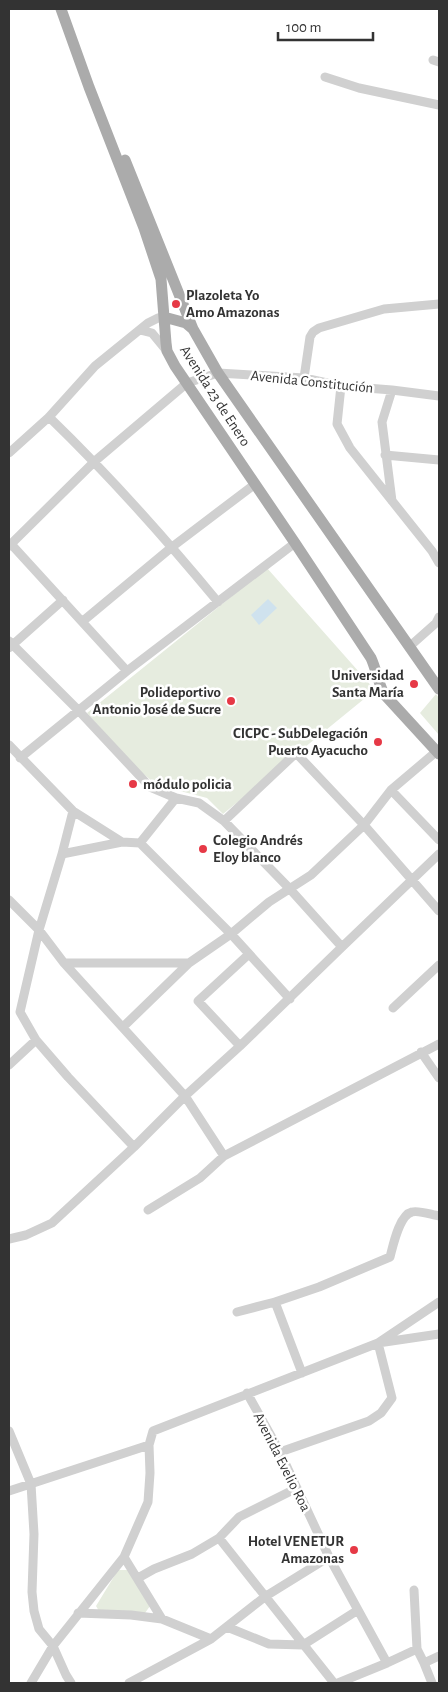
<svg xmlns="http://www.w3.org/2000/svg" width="448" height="1692" font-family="'Alegreya Sans',sans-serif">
<rect width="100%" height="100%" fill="#fff"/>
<path fill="#e6ecdf" d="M 267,568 L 375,690 L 223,814 L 207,798 L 157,785 L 136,768 L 87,713 Z
M 436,694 L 439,698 L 439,735 L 420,713 Z
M 118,1570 L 128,1570 L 150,1606 L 145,1613 L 99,1611 L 96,1606 Z"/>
<path fill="#cfe2ee" d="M 268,599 L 277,608 L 259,625 L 251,615 Z"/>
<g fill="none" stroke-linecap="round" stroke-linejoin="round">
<path stroke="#d0d0d0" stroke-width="9" d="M 433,60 L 439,62
M 325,77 L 359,88 L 439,105
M 140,330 L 152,333 L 166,350
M 304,378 L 310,337 L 313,332 L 319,328 L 384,309 L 439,304
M 341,386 L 337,424 L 350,448 L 432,551 L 439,563
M 49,417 C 109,475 165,538 218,602
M 9,453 L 49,417 L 95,366 L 148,323 L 158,318 L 164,317
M 385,455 L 439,460
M 392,501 L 382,422 L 392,390
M 11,544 L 127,671
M 9,546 L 95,461 L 187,383 L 218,373 L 304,378 L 341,386 L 392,390 L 439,396
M 83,621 L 172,547 L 255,484
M 9,641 L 79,711 L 150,787 L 176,798 L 199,803 L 224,821 L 289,888 L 342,947
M 409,647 L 436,623 L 439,617
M 9,648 L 63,600
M 9,745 L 73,811 L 122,842
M 20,758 L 127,671 L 295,543
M 391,790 L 439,840
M 73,811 L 62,854 L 39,930 L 20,1012 L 36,1040 L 68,1077 L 134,1147
M 224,821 L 296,753 L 364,825 L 439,911
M 140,843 L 176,798
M 62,854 L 122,842 L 140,843 L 231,934 L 290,999
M 9,900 L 39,930 L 64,963 L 185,1096 L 224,1156
M 64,963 L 189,963
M 393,1008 L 439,965
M 123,1027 L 189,963 L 231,934 L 269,902 L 311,875 L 364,825 L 391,790 L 437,751
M 240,1046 L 198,1001 L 249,954
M 421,1052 L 439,1078
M 9,1065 L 36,1040
M 148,1210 L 200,1178 L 224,1156 L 439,1044
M 9,1239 L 26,1235 L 52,1223 L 134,1147 L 185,1096 L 240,1046 L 342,947 L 439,854
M 275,1302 L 302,1373
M 237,1312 L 275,1302 L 319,1287 L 390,1257 C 393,1246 399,1215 412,1212 C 419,1210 432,1215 439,1216
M 247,1393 L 280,1452 L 329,1557 L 387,1663
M 9,1431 L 31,1484 L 34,1534 L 32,1592 L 34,1611 L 39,1629 L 53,1646 L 66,1675 L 71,1683
M 280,1452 L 369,1421 L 381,1413 L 392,1398 L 378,1343 L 439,1302
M 9,1491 L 149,1445
M 219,1538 L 334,1683
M 124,1557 L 162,1619
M 138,1578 L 154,1569 L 192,1554 L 219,1538 L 239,1517 L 297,1488
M 414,1590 L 417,1649 L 424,1663 L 432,1683
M 78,1613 L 131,1615 L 162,1619 L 211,1639
M 227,1627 L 269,1644 L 303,1645 L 358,1610
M 424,1663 L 439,1656
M 31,1683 L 53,1646 L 124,1557 L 148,1502 L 150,1473 L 149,1445 L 153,1431 L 378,1343 L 439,1334
M 129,1683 L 211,1639 L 266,1596 L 329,1557
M 338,1683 L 387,1663 L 417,1649"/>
<path stroke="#ababab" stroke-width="11" d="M 61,9 L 89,87 L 144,228 L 161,279 L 166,343 L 167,351 L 175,366 L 295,543 L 371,658 C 376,669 378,682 384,694 L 439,754
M 125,160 L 193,329 L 218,373 L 439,689
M 164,317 L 186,323 L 193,329"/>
</g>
<g fill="#e63946" stroke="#fff" stroke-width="2">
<circle cx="176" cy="304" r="5"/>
<circle cx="414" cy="684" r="5"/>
<circle cx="231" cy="701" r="5"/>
<circle cx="378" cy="742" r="5"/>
<circle cx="133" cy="784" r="5"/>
<circle cx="203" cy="849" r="5"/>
<circle cx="354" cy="1550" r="5"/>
</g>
<g text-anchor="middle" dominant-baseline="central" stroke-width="5" stroke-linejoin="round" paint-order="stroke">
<g font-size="15" font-weight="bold" fill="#333" stroke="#fff" text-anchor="end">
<text x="186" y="295" text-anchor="start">Plazoleta Yo<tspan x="186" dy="17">Amo Amazonas</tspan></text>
<text x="404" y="675">Universidad<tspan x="404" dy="17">Santa María</tspan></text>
<text x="221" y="692">Polideportivo<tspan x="221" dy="17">Antonio José de Sucre</tspan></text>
<text x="368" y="733">CICPC - SubDelegación<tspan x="368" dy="17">Puerto Ayacucho</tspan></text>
<text x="143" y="784" text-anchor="start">módulo policia</text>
<text x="213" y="840" text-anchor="start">Colegio Andrés<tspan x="213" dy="17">Eloy blanco</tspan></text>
<text x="344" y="1541">Hotel VENETUR<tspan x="344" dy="17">Amazonas</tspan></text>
</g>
<g font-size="15" fill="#333" stroke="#fff">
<text transform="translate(312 382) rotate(6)">Avenida Constitución</text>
<text transform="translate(215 396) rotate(57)">Avenida 23 de Enero</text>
<text transform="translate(282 1462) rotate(63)">Avenida Evelio Roa</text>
</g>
</g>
<rect width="448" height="1692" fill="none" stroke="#333333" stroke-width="20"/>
<path d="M278 32v8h95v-8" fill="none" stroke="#333333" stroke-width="2.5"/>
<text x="286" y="32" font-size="15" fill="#333333" stroke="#ffffff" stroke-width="4" paint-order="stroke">100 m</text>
</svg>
